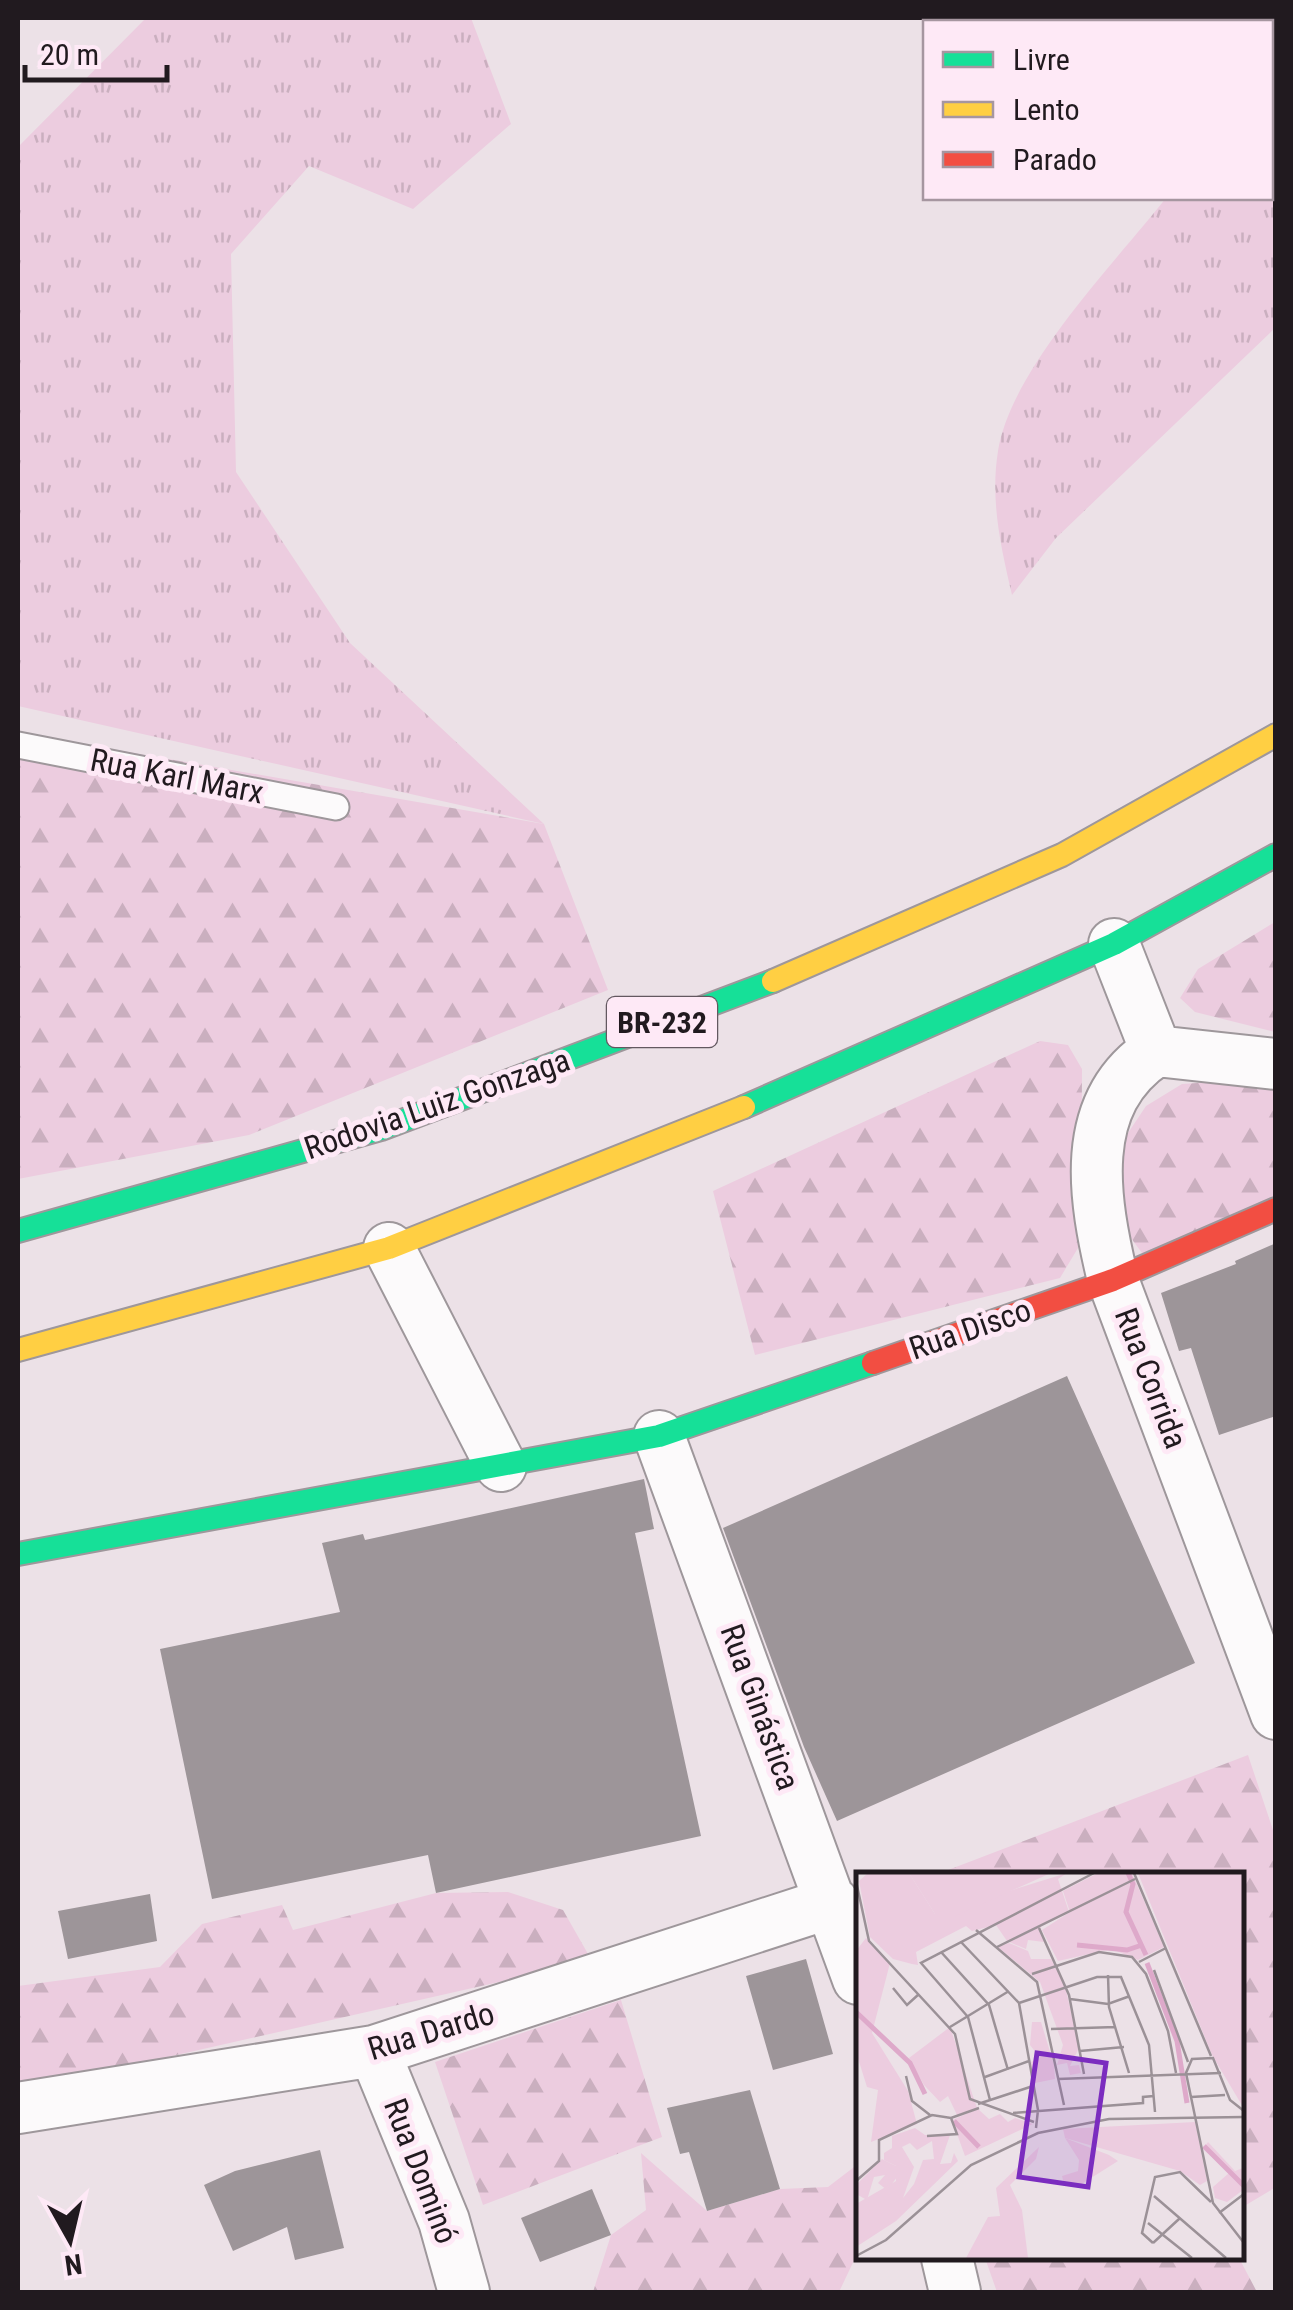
<svg xmlns="http://www.w3.org/2000/svg" width="1293" height="2310" font-family="'Roboto Condensed',sans-serif">
<defs>
<pattern id="grass-tufts" width="24" height="20" patternUnits="userSpaceOnUse" patternTransform="scale(2.5)"><rect width="24" height="20" fill="#ecccdf"/><path d="M3 7l-1-3M5 7V3M7 7l1-3M15 17l-1-3M17 17v-4M19 17l1-3" fill="none" stroke="#caafbf"/></pattern>
<pattern id="forest-firs" width="22" height="20" patternUnits="userSpaceOnUse" patternTransform="scale(2.5)"><rect width="22" height="20" fill="#ecccdf"/><path d="M5 1l3.5 6h-7zM16 11l3.5 6h-7z" fill="#caafbf"/></pattern>
</defs>
<rect width="100%" height="100%" fill="#ece1e7"/>
<path fill="url(#grass-tufts)" d="M 146,18 L 471,18 L 511,124 L 413,209 L 309,166 L 231,254 L 236,472 L 350,643 L 544,824 L 18,706 L 18,147 Z
M 1256,18 L 1275,18 L 1275,328 L 1056,538 L 1012,595 C 1001,547 990,501 998,451 C 1011,369 1114,264 1166,198 L 1270,198 L 1270,22 L 1254,22 Z"/>
<path fill="url(#forest-firs)" d="M 18,733 L 544,824 L 608,990 L 249,1135 L 18,1179 Z
M 1275,922 L 1275,1032 L 1195,1012 L 1180,998 L 1198,969 Z
M 1040,1041 L 1068,1045 L 1082,1069 L 1081,1243 L 1060,1278 L 755,1355 L 713,1191 Z
M 1242,1080 L 1275,1085 L 1275,1200 L 1145,1257 L 1125,1230 L 1118,1148 L 1146,1106 L 1182,1084 Z
M 1248,1755 L 1275,1836 L 1276,2187 L 1241,2208 L 1240,1875 L 935,1875 Z
M 508,1892 L 563,1910 L 592,1961 L 18,2091 L 18,1986 L 160,1967 L 202,1924 L 282,1905 L 293,1930 L 436,1893 Z
M 621,2000 L 662,2137 L 483,2205 L 435,2062 Z
M 641,2153 L 707,2211 L 780,2189 L 828,2187 L 858,2164 L 858,2252 L 839,2292 L 593,2292 L 611,2235 L 646,2210 Z
M 985,2258 L 1239,2258 L 1257,2292 L 997,2292 Z"/>
<path fill="#9d9599" d="M 1276,1243 L 1276,1416 L 1219,1435 L 1191,1348 L 1179,1351 L 1161,1293 L 1236,1264 L 1235,1261 Z
M 1067,1376 L 1195,1663 L 837,1821 L 804,1747 L 723,1528 Z
M 644,1479 L 654,1529 L 635,1533 L 701,1836 L 436,1893 L 428,1855 L 212,1899 L 160,1649 L 340,1612 L 322,1543 L 363,1534 L 365,1540 Z
M 150,1894 L 157,1941 L 68,1959 L 58,1911 Z
M 806,1959 L 833,2054 L 773,2070 L 746,1976 Z
M 750,2090 L 780,2189 L 707,2211 L 689,2152 L 680,2154 L 667,2108 Z
M 320,2150 L 344,2248 L 295,2260 L 287,2227 L 233,2251 L 204,2185 L 235,2171 Z
M 592,2189 L 611,2235 L 540,2262 L 521,2218 Z"/>
<g fill="none" stroke-linecap="round" stroke-linejoin="round">
<g stroke="#9e979b" stroke-width="29">
<path id="lane" d="M 18,745 L 336,807"/>
</g>
<g stroke="#9e979b" stroke-width="54">
<path id="street" d="M 1114,944 L 1156,1051
M 1156,1051 C 1076,1103 1094,1200 1113,1280 L 1276,1714
M 1156,1051 L 1276,1064
M 389,1248 L 501,1466
M 659,1436 L 858,1979
M 374,2051 L 444,2221 L 464,2292
M 18,2108 L 374,2051 L 833,1902
M 947,2258 L 955,2292"/>
</g>
<g stroke="#9e979b" stroke-width="26">
<path id="fast" d="M 744,1107 L 1114,944 L 1276,855
M 18,1231 L 381,1129 L 773,981
M 18,1554 L 659,1436 L 873,1363"/>
</g>
<g stroke="#9e979b" stroke-width="26">
<path id="slow" d="M 773,981 L 1062,855 L 1276,735
M 18,1350 L 389,1248 L 744,1107"/>
</g>
<g stroke="#9e979b" stroke-width="26">
<path id="jam" d="M 873,1363 L 1113,1280 L 1276,1209"/>
</g>
<use href="#lane" stroke="#fcfafb" stroke-width="25"/>
<use href="#street" stroke="#fcfafb" stroke-width="50"/>
<use href="#fast" stroke="#16e098" stroke-width="22"/>
<use href="#slow" stroke="#ffcf43" stroke-width="22"/>
<use href="#jam" stroke="#f24e42" stroke-width="22"/>
</g>
<g text-anchor="middle" dominant-baseline="central" stroke-width="10" stroke-linejoin="round" paint-order="stroke">
<rect fill="#fee9f6" stroke="#635860" stroke-width="2.5" x="607" y="997" width="110" height="50" rx="8"/>
<g font-size="30" font-weight="bold" fill="#211a1f">
<text x="662" y="1022">BR-232</text>
</g>
<g font-size="32" fill="#211a1f" stroke="#fee9f6">
<text transform="translate(177 776) rotate(11)">Rua Karl Marx</text>
<text transform="translate(437 1104) rotate(-19)">Rodovia Luiz Gonzaga</text>
<text transform="translate(970 1329) rotate(-19)">Rua Disco</text>
<text transform="translate(1151 1378) rotate(69)">Rua Corrida</text>
<text transform="translate(760 1707) rotate(70)">Rua Ginástica</text>
<text transform="translate(431 2031) rotate(-17)">Rua Dardo</text>
<text transform="translate(421 2171) rotate(69)">Rua Dominó</text>
</g>
</g>
<g transform="translate(856 1872)">
<rect width="388" height="388" fill="#ece1e7"/>
<path d="M 12,1 L 53,1 L 79,42 L 211,1 L 202,7 L 213,40 L 184,53 L 188,70 L 172,68 L 170,77 L 151,69 L 140,53 L 116,59 L 110,54 L 60,80 L 62,93 L 56,92 L 37,87 L 14,65 L 3,9 ZM 209,266 L 253,283 L 262,289 L 224,313 L 208,312 L 206,304 L 222,299 L 223,288 ZM 183,275 L 180,287 L 154,313 L 166,338 L 172,386 L 110,386 L 132,345 L 144,344 L 140,316 ZM 26,287 L 40,294 L 42,304 L 31,318 L 22,311 L 29,303 L 18,305 L 11,328 L 0,322 L 0,313 Z" fill="#ecccdf"/>
<path d="M 53,1 L 195,1 L 95,46 L 79,42 ZM 242,1 L 276,1 L 308,75 L 282,88 L 256,77 L 202,89 L 186,58 L 214,40 L 207,19 ZM 282,1 L 387,1 L 387,235 L 356,183 ZM 10,66 L 34,91 L 16,161 L 52,219 L 61,252 L 15,270 L 22,218 L 11,215 L 0,180 L 0,79 ZM 153,71 L 172,79 L 175,87 L 195,87 L 208,109 L 223,176 L 214,194 L 223,193 L 225,201 L 214,203 L 211,191 L 201,193 L 207,173 L 184,110 L 142,75 ZM 176,150 L 185,150 L 198,193 L 199,207 L 179,211 L 175,190 L 184,186 L 174,173 ZM 94,155 L 121,236 L 101,243 L 92,224 L 84,230 L 68,213 L 53,186 ZM 122,237 L 133,247 L 144,242 L 152,250 L 159,246 L 177,252 L 109,284 L 96,248 ZM 339,250 L 351,309 L 344,313 L 324,299 L 209,266 L 207,257 ZM 59,256 L 69,263 L 94,263 L 84,292 L 95,291 L 98,281 L 102,289 L 40,349 L 0,375 L 0,332 L 40,309 L 40,294 L 28,288 L 28,281 L 36,276 L 36,264 ZM 76,269 L 78,287 L 67,288 L 58,312 L 47,326 L 58,295 L 46,275 L 54,271 L 61,278 ZM 352,270 L 379,299 L 387,296 L 387,318 L 371,330 L 359,326 L 357,315 L 373,301 L 347,277 Z" fill="#ecccdf" fill-rule="evenodd"/>
<path fill="none" stroke="#dea9ca" stroke-width="5" d="M 272,1 L 277,12 L 270,40 L 290,83M 221,73 L 271,78 L 286,73M 291,91 L 321,169 L 331,231M 0,140 L 54,191 L 69,222M 98,249 L 123,275M 348,274 L 388,314"/>
<path fill="none" stroke="#9b9197" stroke-width="2.5" d="M 278,1 L 355,184M 0,9 L 13,69 L 99,162 L 114,227 L 178,250M 183,56 L 213,123 L 228,202M 120,58 L 181,110 L 208,233M 105,70 L 163,131 L 182,238 L 180,256M 141,75 L 279,7M 85,80 L 133,133 L 152,198M 283,90 L 310,76M 298,98 L 332,190M 176,102 L 243,80 L 276,85 L 290,102 L 312,159 L 320,201M 252,103 L 253,135 L 273,201M 37,116 L 51,133 L 63,122M 214,127 L 252,132 L 274,124M 163,131 L 241,105 L 265,105 L 293,173 L 299,240M 94,155 L 153,119M 195,157 L 260,155M 224,179 L 268,175M 50,204 L 56,229 L 74,243M 129,205 L 173,189M 202,207 L 365,201M 335,225 L 369,223M 134,228 L 112,145 L 65,91 L 238,1M 122,232 L 177,214M 388,239 L 374,228 L 357,186 L 336,187 L 330,201 L 357,331 L 388,371M 157,241 L 287,231 L 287,225 L 298,224M 71,264 L 101,262 L 95,246M 0,309 L 23,289 L 23,268 L 76,243 L 95,246 L 123,236M 298,324 L 370,386M 363,341 L 388,322M 292,351 L 336,386M 297,371 L 286,361 L 299,305 L 324,300 L 355,330M 297,371 L 323,347M 0,384 L 30,368 L 115,293 L 182,261 L 253,247 L 388,245"/>
<path fill="#7b2cbf" fill-opacity="0.15" stroke="#7b2cbf" stroke-width="5" d="M 181,181 L 250,191 L 232,315 L 163,305 Z"/>
<rect width="388" height="388" fill="none" stroke="#211a1f" stroke-width="5"/>
</g>
<rect width="1293" height="2310" fill="none" stroke="#211a1f" stroke-width="40"/>
<rect x="923" y="20" width="350" height="180" fill="#fee9f6" stroke="#a696a0" stroke-width="2.5"/>
<rect x="943" y="52" width="50" height="15" fill="#16e098" stroke="#a696a0" stroke-width="2.5"/>
<text x="1013" y="70" font-size="30" fill="#211a1f">Livre</text>
<rect x="943" y="102" width="50" height="15" fill="#ffcf43" stroke="#a696a0" stroke-width="2.5"/>
<text x="1013" y="120" font-size="30" fill="#211a1f">Lento</text>
<rect x="943" y="152" width="50" height="15" fill="#f24e42" stroke="#a696a0" stroke-width="2.5"/>
<text x="1013" y="170" font-size="30" fill="#211a1f">Parado</text>
<g transform="translate(70 2240) rotate(172)" stroke="#fee9f6" stroke-width="8" paint-order="stroke">
<path d="M0-8L18 38L0 25L-18 38Z" fill="#211a1f"/>
<text y="-15" font-size="28" font-weight="bold" text-anchor="middle" fill="#211a1f">N</text>
</g>
<path d="M25 65v15h142v-15" fill="none" stroke="#211a1f" stroke-width="5"/>
<text x="40" y="65" font-size="30" fill="#211a1f" stroke="#fee9f6" stroke-width="8" paint-order="stroke">20 m</text>
</svg>
